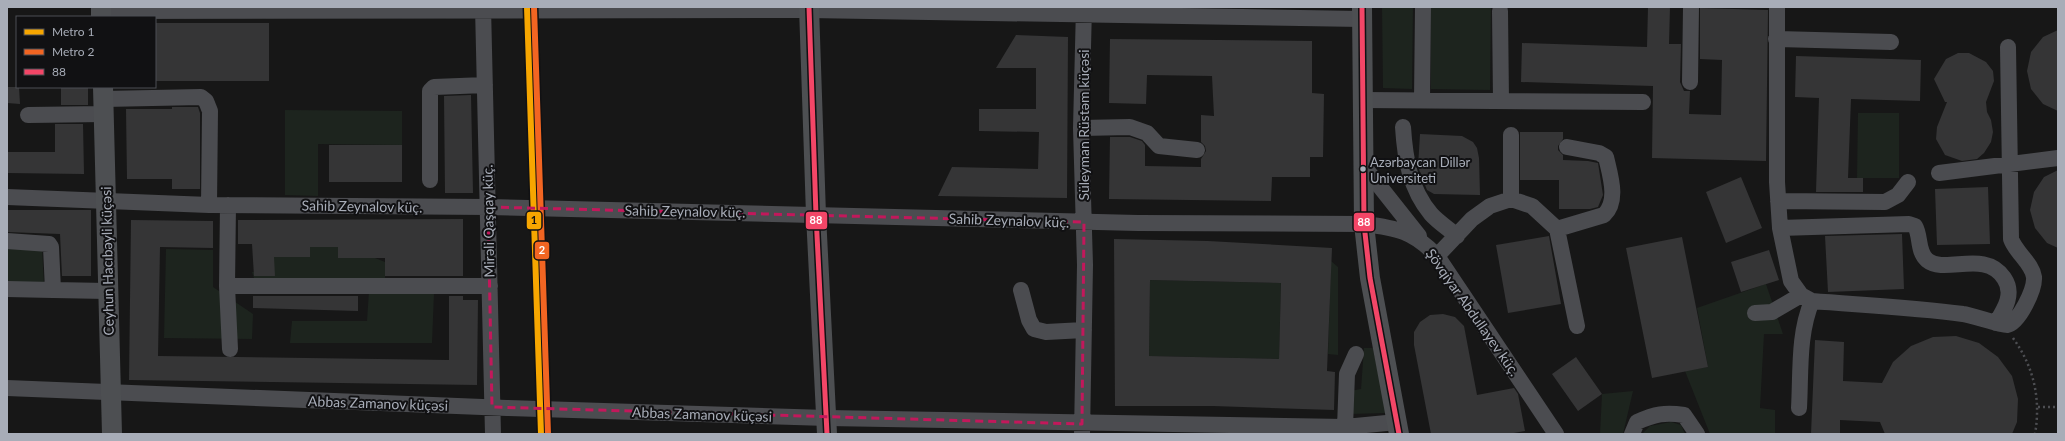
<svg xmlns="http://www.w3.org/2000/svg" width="2065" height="441" font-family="Lato,sans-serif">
<rect width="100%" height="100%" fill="#171717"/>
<path fill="#1d241e" d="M 1382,7 L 1413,7 L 1412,89 L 1383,88 Z
M 1431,7 L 1491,7 L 1490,90 L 1431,89 Z
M 285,110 L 402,111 L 402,145 L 318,144 L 318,196 L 285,195 Z
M 1858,113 L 1899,113 L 1899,178 L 1857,178 Z
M 7,247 L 42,248 L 44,285 L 7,286 Z
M 310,247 L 338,247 L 338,258 L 375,258 L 385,262 L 385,278 L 254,278 L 252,272 L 274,272 L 274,257 L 310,257 Z
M 166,249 L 213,250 L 213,287 L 253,314 L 252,339 L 164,338 Z
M 1331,261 L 1338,267 L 1338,355 L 1328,354 Z
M 1150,280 L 1281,283 L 1279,359 L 1149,356 Z
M 1766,284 L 1783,334 L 1764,334 L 1760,408 L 1775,410 L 1775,434 L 1710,434 L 1685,371 L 1708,367 L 1697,308 Z
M 369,291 L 434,293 L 432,343 L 290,343 L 292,321 L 367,321 Z
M 1364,348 L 1373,348 L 1386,413 L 1350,414 L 1350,391 L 1361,389 Z
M 1633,391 L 1623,434 L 1600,434 L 1602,394 Z
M 1671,422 L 1681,425 L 1685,434 L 1642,434 L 1650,426 Z"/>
<path fill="#353536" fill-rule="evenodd" d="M 1648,7 L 1670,7 L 1669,44 L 1681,44 L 1680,82 L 1684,91 L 1690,91 L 1689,114 L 1721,115 L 1722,60 L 1700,59 L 1700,8 L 1768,10 L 1766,161 L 1652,158 L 1653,86 L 1521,82 L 1522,43 L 1647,47 Z
M 155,23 L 269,23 L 269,81 L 155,81 Z
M 2058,30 L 2058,111 L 2043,104 L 2031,89 L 2027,71 L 2031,52 L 2043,37 Z
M 1016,35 L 1068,37 L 1067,198 L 938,196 L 952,167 L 1038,169 L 1039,132 L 979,131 L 979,109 L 1036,109 L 1036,68 L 996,68 Z
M 1110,39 L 1312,41 L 1312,93 L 1324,94 L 1323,157 L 1310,157 L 1310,177 L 1272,177 L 1271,201 L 1109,199 L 1110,137 L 1130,137 L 1142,141 L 1145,145 L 1145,166 L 1201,167 L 1201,159 L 1206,151 L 1205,146 L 1201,142 L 1201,115 L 1214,116 L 1212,76 L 1147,75 L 1146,104 L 1109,103 Z
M 1958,53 L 1969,53 L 1986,62 L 1993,71 L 1994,81 L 1986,102 L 1987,112 L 1991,120 L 1993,132 L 1991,142 L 1984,153 L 1977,159 L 1962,161 L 1945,155 L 1936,139 L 1937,127 L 1947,102 L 1945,102 L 1934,79 L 1946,59 Z
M 1796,56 L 1921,60 L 1920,101 L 1851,99 L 1848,178 L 1863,178 L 1863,192 L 1816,192 L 1819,98 L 1795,97 Z
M 7,87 L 19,87 L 20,104 L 7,103 Z
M 61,87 L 88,87 L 88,105 L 61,105 Z
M 471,95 L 473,193 L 445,193 L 444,96 Z
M 172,107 L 198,107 L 200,113 L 200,189 L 172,189 L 172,179 L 127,179 L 126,109 L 172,109 Z
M 55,124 L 83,124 L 84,174 L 7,173 L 7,152 L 55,152 Z
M 1520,132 L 1563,132 L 1563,139 L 1558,146 L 1558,150 L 1563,155 L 1563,160 L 1588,161 L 1598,163 L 1603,195 L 1598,207 L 1590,209 L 1559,209 L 1559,180 L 1520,180 Z
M 1420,134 L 1462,136 L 1473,142 L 1477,148 L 1479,158 L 1480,195 L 1434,194 L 1427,190 L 1418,167 Z
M 329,145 L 402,145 L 402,182 L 329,182 Z
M 2058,170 L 2058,248 L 2047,243 L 2035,228 L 2030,210 L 2034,192 L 2044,177 Z
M 1741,177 L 1762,228 L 1726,243 L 1706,192 Z
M 1988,187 L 1990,244 L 1937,245 L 1935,189 Z
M 7,210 L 91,210 L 91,276 L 62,276 L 60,234 L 7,232 Z
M 463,219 L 463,276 L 385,276 L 385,258 L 338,258 L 338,247 L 310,247 L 310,257 L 274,257 L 275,276 L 254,276 L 252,244 L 238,244 L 238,220 Z
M 131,220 L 213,221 L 213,248 L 160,247 L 158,356 L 449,360 L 449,296 L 463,296 L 463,300 L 478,300 L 477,385 L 129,380 Z
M 1902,234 L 1904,289 L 1828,292 L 1825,236 Z
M 1549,236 L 1561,304 L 1508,313 L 1496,245 Z
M 1682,237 L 1708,367 L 1652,378 L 1626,248 Z
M 1114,239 L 1208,241 L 1332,248 L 1327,371 L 1335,372 L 1334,410 L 1213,406 L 1115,406 ZM 1150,280 L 1281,283 L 1279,359 L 1149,356 Z
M 1769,250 L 1779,280 L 1741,292 L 1731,262 Z
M 253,296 L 358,296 L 358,311 L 253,308 Z
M 1443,314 L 1455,317 L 1464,326 L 1477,395 L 1514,388 L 1518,394 L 1525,431 L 1508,434 L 1431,434 L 1414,345 L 1414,332 L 1420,322 L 1430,315 Z
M 1956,336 L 1979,343 L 1998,357 L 2012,376 L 2018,399 L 2017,422 L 2012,434 L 1885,434 L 1880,422 L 1840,420 L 1840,434 L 1811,434 L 1815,340 L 1844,342 L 1843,381 L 1882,383 L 1893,362 L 1911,346 L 1933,337 Z
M 1576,357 L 1602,394 L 1578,411 L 1552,374 Z"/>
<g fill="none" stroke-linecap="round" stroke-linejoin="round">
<path stroke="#4d4e52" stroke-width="2.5" stroke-dasharray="2 3" stroke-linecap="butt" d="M 2013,338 C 2034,367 2041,399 2035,434
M 2038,407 L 2058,407"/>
<path stroke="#4b4c50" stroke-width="16" d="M 483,7 L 493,434
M 1777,7 L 1777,182 L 1780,228 L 1791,281 L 1801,295 L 1812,301 C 1862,305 1913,307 1963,314 C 1972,315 2002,326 2007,325 C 2019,323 2035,289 2034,277 C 2032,263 2016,253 2011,239 L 2008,47
M 101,11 L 809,10 L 1362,19
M 1500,11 L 1501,101
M 1776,39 L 1891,42
M 1690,82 L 1691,7
M 104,99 L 201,97 L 206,101 L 210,111 L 209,205
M 1363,100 L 1643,102
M 1422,100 L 1423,7
M 28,115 L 104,114
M 1403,127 C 1405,159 1410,189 1431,214 C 1438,222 1449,229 1457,236
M 1081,128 L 1130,127 L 1147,133 L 1159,146 L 1197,150
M 1511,135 L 1511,199 L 1532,206 L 1557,229 L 1577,326
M 1362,164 L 1419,236
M 1939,173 L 2058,158
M 430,180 L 430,91 L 434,87 L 485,85
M 7,197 L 209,205 L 488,207 L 1138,223 L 1364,224 C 1397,228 1413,231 1437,256 L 1556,434
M 1778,201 L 1885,202 L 1898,195 L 1908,182
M 228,205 L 227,286 L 490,286
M 1780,228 L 1909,224 L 1915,226 C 1921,236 1917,251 1927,260 C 1945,275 1985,249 2004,278 C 2015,294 2004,310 1996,323
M 1557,229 L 1604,215 C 1619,201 1610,175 1606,157 L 1599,153 L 1567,147
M 7,241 L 49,244 L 51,247 L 53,290 L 107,291
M 1437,256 L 1472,219 L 1490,206 L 1511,199
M 227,286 L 230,349
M 7,289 L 53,290
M 1021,290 L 1029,320 L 1034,329 L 1046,332 L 1084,330
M 1755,313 L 1772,312 L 1801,295
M 7,388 L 507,408 L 827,418 L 1345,427 L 1397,422
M 1799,408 C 1801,372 1798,334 1812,301
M 1345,427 L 1347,374 L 1356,354
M 1082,434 L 1085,265 L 1081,128 L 1084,7
M 1632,434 L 1637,422 C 1655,414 1665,412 1684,415 L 1697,434"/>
<path stroke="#4d4f52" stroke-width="20" d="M 101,7 L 101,17
M 809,7 L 816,215 L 827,434
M 1362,7 L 1364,224 L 1370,278 L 1399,434
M 103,87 L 112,434"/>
<g stroke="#111113" stroke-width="8">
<path id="bus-1" d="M 809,7 L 816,215 L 827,434
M 1362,7 L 1364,224 L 1370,278 L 1399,434"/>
</g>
<use href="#bus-1" stroke="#f34667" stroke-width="5"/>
<g stroke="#111113" stroke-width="9">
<path id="metro-1" d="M 527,7 L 541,434"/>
</g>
<g stroke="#111113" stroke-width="9">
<path id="metro-2" d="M 534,7 L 548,434"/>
</g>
<use href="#metro-1" stroke="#f7a600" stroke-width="6"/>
<use href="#metro-2" stroke="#f26522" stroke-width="6"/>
</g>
<path fill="none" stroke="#c2185b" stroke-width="3" stroke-dasharray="8 5" stroke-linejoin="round" d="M 488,207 L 1084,222 L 1082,424 L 492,407 Z"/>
<circle fill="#a8adb8" stroke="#111113" stroke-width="1.5" cx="1363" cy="169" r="3.5"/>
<g text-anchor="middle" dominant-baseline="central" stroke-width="4" stroke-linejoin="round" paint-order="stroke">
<g font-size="13" fill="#a8adb8" stroke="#111113" text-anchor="start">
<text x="1370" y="162">Azərbaycan Dillər<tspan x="1370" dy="16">Universiteti</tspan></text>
</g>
<g font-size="14" fill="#a8adb8" stroke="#111113">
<text transform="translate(1083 125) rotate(-90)">Süleyman Rüstəm küçəsi</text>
<text transform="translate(362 206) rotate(1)">Sahib Zeynalov küç.</text>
<text transform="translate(685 211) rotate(1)">Sahib Zeynalov küç.</text>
<text transform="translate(1009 220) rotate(2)">Sahib Zeynalov küç.</text>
<text transform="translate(488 221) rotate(-91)">Mirəli Qaşqay küç.</text>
<text transform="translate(107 261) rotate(-91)">Ceyhun Hacıbəyli küçəsi</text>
<text transform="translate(1473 312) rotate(55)">Şövqiyar Abdullayev küç.</text>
<text transform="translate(378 403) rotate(2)">Abbas Zamanov küçəsi</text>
<text transform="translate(702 414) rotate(2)">Abbas Zamanov küçəsi</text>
</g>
</g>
<g stroke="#111113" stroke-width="1.5">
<rect x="526" y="211" width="16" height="19" rx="4" fill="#f7a600"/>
<rect x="805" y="211" width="23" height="19" rx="4" fill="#f34667"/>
<rect x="1353" y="212" width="22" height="20" rx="4" fill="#f34667"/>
<rect x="534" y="241" width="16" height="19" rx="4" fill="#f26522"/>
</g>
<g font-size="11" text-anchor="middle" font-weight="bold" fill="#fff">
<text x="816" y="224">88</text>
<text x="1364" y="226">88</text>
<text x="542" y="254">2</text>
</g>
<g font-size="11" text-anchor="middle" font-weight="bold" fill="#111">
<text x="534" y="224">1</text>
</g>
<rect width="2065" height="441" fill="none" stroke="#a8adb8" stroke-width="16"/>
<rect x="16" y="16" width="140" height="72" fill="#111113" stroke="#4d4f55"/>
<rect x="24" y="29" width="20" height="6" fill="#f7a600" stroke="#4d4f55"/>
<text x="52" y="36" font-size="12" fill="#a8adb8">Metro 1</text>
<rect x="24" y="49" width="20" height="6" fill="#f26522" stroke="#4d4f55"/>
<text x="52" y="56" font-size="12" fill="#a8adb8">Metro 2</text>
<rect x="24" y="69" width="20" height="6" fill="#f34667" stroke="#4d4f55"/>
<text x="52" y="76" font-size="12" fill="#a8adb8">88</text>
</svg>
